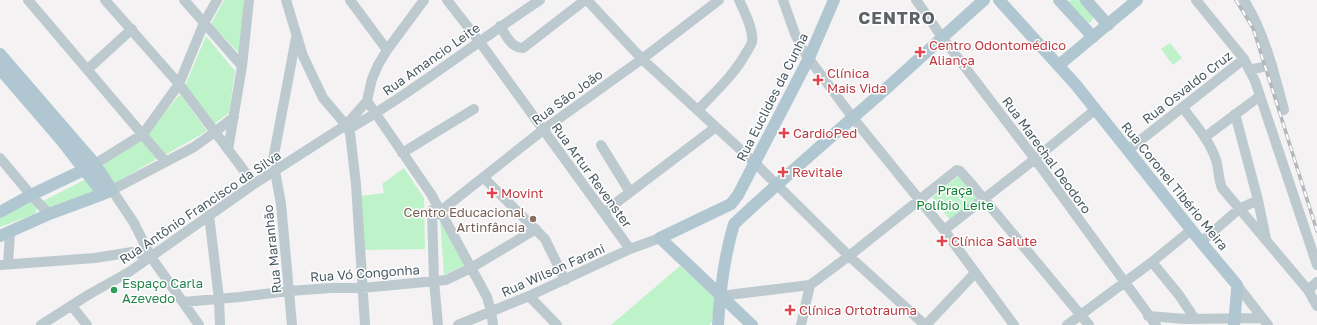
<svg xmlns="http://www.w3.org/2000/svg" width="1317" height="325" font-family="'Golos Text',sans-serif">
<rect width="100%" height="100%" fill="#f4f2f2"/>
<path fill="#bef3ca" d="M 224,0 L 244,0 L 239,53 L 211,24 Z
M 1071,0 L 1080,0 L 1092,14 L 1094,17 L 1090,23 L 1087,22 L 1067,2 Z
M 206,36 L 235,71 L 229,113 L 214,124 L 185,86 Z
M 1170,43 L 1182,58 L 1173,65 L 1161,49 Z
M 180,94 L 207,131 L 165,155 L 148,133 Z
M 139,140 L 145,140 L 158,156 L 155,160 L 115,183 L 103,168 L 104,164 Z
M 404,168 L 424,198 L 425,249 L 364,250 L 360,196 L 384,193 L 382,184 Z
M 961,174 L 979,198 L 950,220 L 932,197 Z
M 90,177 L 102,193 L 52,211 L 43,201 Z
M 31,201 L 37,208 L 35,214 L 0,227 L 0,215 Z
M 440,218 L 467,264 L 444,275 Z
M 680,266 L 715,297 L 712,322 L 709,325 L 611,325 Z"/>
<g fill="none" stroke-linecap="round" stroke-linejoin="round">
<path stroke="#bcc9cf" stroke-width="10" d="M 28,0 L 165,161
M 105,0 L 179,84 L 254,184
M 184,0 L 242,66
M 286,0 L 303,56 L 323,98 L 346,125 L 350,133 L 356,184 L 365,325
M 350,0 L 387,50
M 447,0 L 479,41 L 630,249
M 587,0 L 642,59 L 755,163 L 849,256 L 925,325
M 783,0 L 795,34 L 804,52 L 853,118 L 944,230 L 1014,325
M 916,0 L 942,37 L 1035,159 L 1156,325
M 1196,0 L 1244,59 L 1255,81 L 1317,265
M 1244,0 C 1265,34 1274,72 1284,110
M 500,26 C 506,35 511,48 523,48 L 585,0
M 88,69 L 132,29
M 1249,70 L 1272,65
M 367,101 L 431,194 L 487,297 L 491,311 L 493,325
M 1183,108 C 1195,124 1210,141 1216,160 C 1219,169 1218,179 1222,188 L 1308,290 L 1317,306
M 698,110 C 715,92 734,75 746,53 C 748,50 751,45 752,42 C 754,30 744,11 739,0
M 1235,114 L 1258,200 L 1266,239
M 349,129 C 415,91 476,42 540,0
M 1205,137 L 1260,96
M 601,145 L 630,192
M 228,150 L 242,66 L 249,0
M 1128,150 L 1244,59
M 402,153 L 474,109
M 0,158 L 31,195 L 49,214
M 95,164 L 143,134 L 179,84 L 204,23 L 217,0
M 484,178 L 545,239 L 565,280
M 432,210 L 434,281 L 438,325
M 604,212 L 716,127
M 209,215 L 219,299 L 220,325
M 433,217 L 543,130 L 642,59 L 719,0
M 944,230 L 1035,159 L 1096,109
M 1201,242 L 1239,209 L 1258,200
M 1152,262 L 1179,295 L 1195,319
M 8,264 L 10,232
M 0,265 L 95,258 L 132,252 L 151,257
M 1237,285 L 1268,325
M 1308,290 L 1317,282
M 529,296 L 557,325
M 720,296 L 810,285 L 849,256 L 957,170 L 960,171 L 969,181 L 1089,325
M 183,302 L 240,297 L 289,291 L 331,288 L 362,288 L 446,280 L 471,268 L 536,229
M 72,306 L 87,325
M 1148,316 L 1186,319 L 1262,318
M 41,325 L 88,295 L 129,272 L 254,184 L 346,125 L 367,101 L 372,79 L 378,65 L 387,50 L 424,0
M 199,325 L 151,257 L 134,223 L 112,190 L 194,147 L 215,132 L 234,117
M 292,325 L 281,204 L 273,160 L 296,38
M 458,325 L 529,296 L 630,249 L 660,238
M 801,325 L 810,285
M 926,325 L 975,273
M 1067,325 L 1152,262 L 1191,230"/>
<path stroke="#b0c7d2" stroke-width="12" d="M 999,0 L 1076,85 L 1201,242 L 1237,285 L 1237,290 L 1234,325
M 1059,0 L 1093,37
M 1086,0 L 1108,25
M 0,54 L 95,164 L 112,190 L 103,194 L 49,214 L 0,236
M 1059,65 L 1137,0
M 0,69 L 62,141 L 103,194
M 0,212 L 31,195 L 92,166
M 734,224 C 782,179 831,137 880,94 C 915,63 949,31 984,0
M 718,325 C 720,290 724,257 734,224
M 752,325 L 660,238 L 731,204 L 738,195 L 809,58 L 834,0"/>
<g stroke="#b3b8bc" stroke-width="3.5">
<path id="rail" d="M 1236,0 L 1253,28 L 1317,231"/>
</g>
<use href="#rail" stroke="#fff" stroke-width="2" stroke-dasharray="6" stroke-linecap="butt"/>
</g>
<g fill="#e0444e" stroke="#fff" stroke-width="1.5">
<path d="M918 46h4v4h4v4h-4v4h-4v-4h-4v-4h4z"/>
<path d="M816 74h4v4h4v4h-4v4h-4v-4h-4v-4h4z"/>
<path d="M782 127h4v4h4v4h-4v4h-4v-4h-4v-4h4z"/>
<path d="M781 166h4v4h4v4h-4v4h-4v-4h-4v-4h4z"/>
<path d="M490 187h4v4h4v4h-4v4h-4v-4h-4v-4h4z"/>
<path d="M940 235h4v4h4v4h-4v4h-4v-4h-4v-4h4z"/>
<path d="M788 304h4v4h4v4h-4v4h-4v-4h-4v-4h4z"/>
</g>
<circle fill="#8d6e63" stroke="#fff" stroke-width="1.5" cx="533" cy="219" r="4"/>
<circle fill="#2e9e5b" stroke="#fff" stroke-width="1.5" cx="114" cy="290" r="4"/>
<g text-anchor="middle" dominant-baseline="central" stroke-width="3" stroke-linejoin="round" paint-order="stroke">
<g font-size="13" fill="#be3a42" stroke="#fff" text-anchor="start">
<text x="929" y="45">Centro Odontomédico<tspan x="929" dy="15">Aliança</tspan></text>
<text x="827" y="73">Clínica<tspan x="827" dy="15">Mais Vida</tspan></text>
<text x="793" y="133">CardioPed</text>
<text x="792" y="172">Revitale</text>
<text x="501" y="193">Movint</text>
<text x="951" y="241">Clínica Salute</text>
<text x="799" y="310">Clínica Ortotrauma</text>
</g>
<g font-size="13" fill="#485961" stroke="#fff">
<text transform="translate(431 59) rotate(-35)">Rua Amancio Leite</text>
<text transform="translate(1187 87) rotate(-38)">Rua Osvaldo Cruz</text>
<text transform="translate(567 97) rotate(-36)">Rua São João</text>
<text transform="translate(772 97) rotate(-63)">Rua Euclides da Cunha</text>
<text transform="translate(1047 155) rotate(54)">Rua Marechal Deodoro</text>
<text transform="translate(592 175) rotate(54)">Rua Artur Revenster</text>
<text transform="translate(1175 186) rotate(51)">Rua Coronel Tibério Meira</text>
<text transform="translate(200 207) rotate(-34)">Rua Antônio Francisco da Silva</text>
<text transform="translate(272 249) rotate(-96)">Rua Maranhão</text>
<text transform="translate(553 270) rotate(-24)">Rua Wilson Farani</text>
<text transform="translate(365 273) rotate(-4)">Rua Vó Congonha</text>
</g>
<g font-size="13" fill="#118437" stroke="#fff">
<text x="955" y="190">Praça<tspan x="955" dy="15">Políbio Leite</tspan></text>
</g>
<g font-size="13" fill="#785e54" stroke="#fff" text-anchor="end">
<text x="525" y="212">Centro Educacional<tspan x="525" dy="15">Artinfância</tspan></text>
</g>
<g font-size="13" fill="#27864d" stroke="#fff" text-anchor="start">
<text x="122" y="283">Espaço Carla<tspan x="122" dy="15">Azevedo</tspan></text>
</g>
<g font-size="17" font-weight="bold" letter-spacing="1" fill="#5d6367" stroke="#fff">
<text x="897" y="17">CENTRO</text>
</g>
</g>
</svg>
